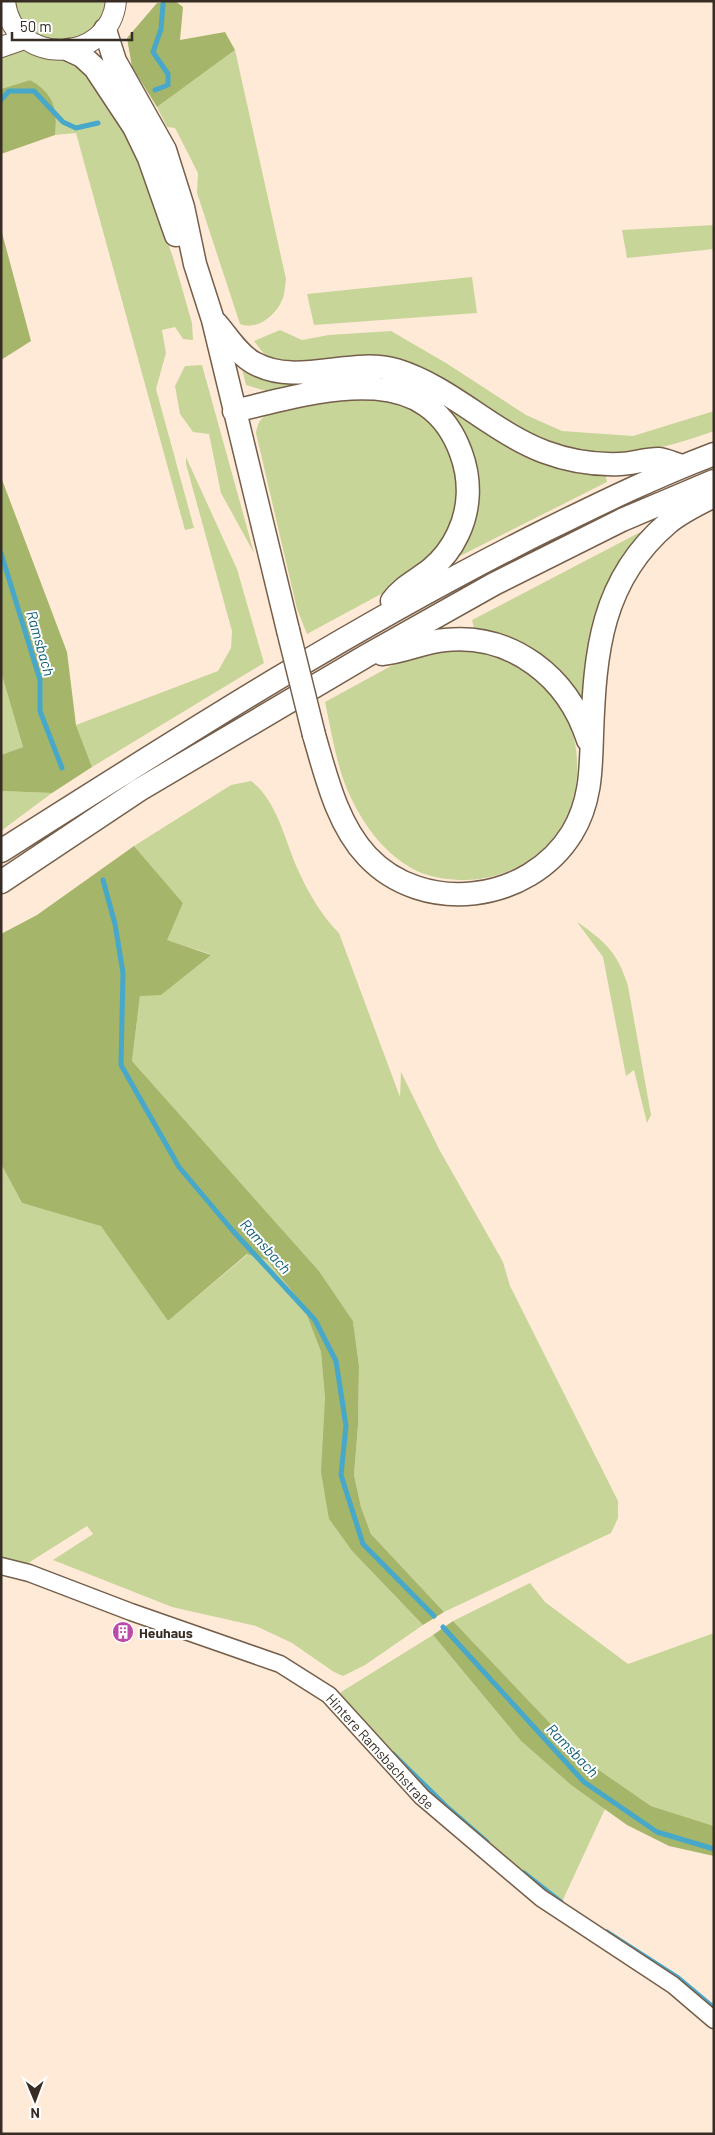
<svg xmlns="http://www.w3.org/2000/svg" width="715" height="2135" font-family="Barlow,sans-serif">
<rect width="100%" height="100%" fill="#ffead8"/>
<path fill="#c7d599" d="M 12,1 L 107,1 L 103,14 L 95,27 L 83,36 L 54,42 L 27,30 L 17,16 Z
M 14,47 C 23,51 33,55 43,57 C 51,58 63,56 69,60 C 130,96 173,256 192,323 L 193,340 L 183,339 L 175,327 L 162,330 L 166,353 L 156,389 L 194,528 L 185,530 L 76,133 L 55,135 C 58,109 54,93 30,80 L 1,89 L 1,52 Z
M 235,50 L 286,279 C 285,285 285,292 283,298 C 277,315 257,331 240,324 L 197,193 L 198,173 L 175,128 L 167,127 L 157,107 Z
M 714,225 L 714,249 L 627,258 L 622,230 Z
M 472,277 L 477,313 L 314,325 L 307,294 Z
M 280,330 L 302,340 L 329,335 L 391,331 L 446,363 L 526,415 L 562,431 L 633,436 L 714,411 L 714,431 C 663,449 611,464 558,445 C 523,433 490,410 457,393 C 440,384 411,363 393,359 C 364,351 285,369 269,358 C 264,355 258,346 254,341 Z
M 239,357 L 389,374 L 605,472 L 607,482 L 458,557 L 475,522 L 479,501 L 479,476 L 474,454 L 462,429 L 453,417 L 389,378 L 359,376 L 266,391 L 246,385 Z
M 202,365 L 254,553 L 221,493 L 209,434 L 193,432 L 180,414 L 175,386 L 185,366 Z
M 366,394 L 417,409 L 449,441 L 461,490 L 445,543 L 407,580 L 307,634 L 297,609 L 256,433 C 258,421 262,417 271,411 Z
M 186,457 L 237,569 L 264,663 L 92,767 L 76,725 L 218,671 L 231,648 L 232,631 L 186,464 Z
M 648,528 C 615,572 596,597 587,654 C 584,671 585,689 582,707 C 556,659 527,639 474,628 L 472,620 Z
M 444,650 C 456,650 470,649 482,651 C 510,655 539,679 556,700 C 569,718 576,738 577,760 C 581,827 532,878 465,880 C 450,880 432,878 417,871 C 388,857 366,829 352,800 C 337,771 332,734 325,702 L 413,654 Z
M 1,672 L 23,747 L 1,755 Z
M 251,781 C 278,801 285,842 299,872 C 309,894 322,916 339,933 L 400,1097 L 401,1072 L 439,1149 L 503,1262 L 510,1286 L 618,1501 L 618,1518 L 611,1533 L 444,1612 L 371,1534 L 361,1507 L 354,1475 L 358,1426 L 359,1366 L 353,1321 L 319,1271 L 132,1061 L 140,996 L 210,954 L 166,940 L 183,903 L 134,846 L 231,785 Z
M 1,791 L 52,793 L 1,831 Z
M 577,922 C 605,941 618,953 628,986 L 651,1115 L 647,1123 L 634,1070 L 626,1076 L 603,957 Z
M 1,1164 L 22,1203 L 101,1225 L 168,1321 L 248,1254 L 267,1260 L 303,1305 L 321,1352 L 325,1399 L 329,1519 L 352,1551 L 423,1625 L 365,1665 L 343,1676 L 334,1672 L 292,1643 L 256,1626 L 172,1607 L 53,1560 L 93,1534 L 87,1526 L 25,1565 L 1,1561 Z
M 530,1583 L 545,1602 L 628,1664 L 714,1633 L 714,1826 L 651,1806 L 586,1761 L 453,1621 Z
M 433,1635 L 521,1741 L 571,1785 L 605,1809 L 560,1906 L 428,1793 L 341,1697 L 341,1692 Z"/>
<path fill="#a5b569" d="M 175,1 L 183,7 L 180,40 L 225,32 L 235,50 L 157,107 L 132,67 L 127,38 L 157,3 Z
M 30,80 C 54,93 58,109 55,135 L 1,154 L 1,89 Z
M 1,229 L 31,341 L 1,360 Z
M 1,477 L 67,652 L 76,725 L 92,767 L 52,793 L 1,791 L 1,755 L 23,747 L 1,672 Z
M 134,846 L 183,903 L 167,940 L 211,955 L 161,995 L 140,996 L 132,1061 L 319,1271 L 353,1321 L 359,1366 L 358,1426 L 354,1475 L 361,1507 L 371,1534 L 444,1612 L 423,1625 L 352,1551 L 329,1519 L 321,1472 L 325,1399 L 321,1352 L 303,1305 L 267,1260 L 247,1254 L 168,1321 L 101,1226 L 22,1203 L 1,1164 L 1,934 L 37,915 Z
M 453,1621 L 586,1761 L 651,1806 L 714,1826 L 714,1856 L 669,1846 L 627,1825 L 571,1785 L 521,1741 L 433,1635 Z"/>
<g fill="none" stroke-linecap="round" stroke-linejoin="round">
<path stroke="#47a8ca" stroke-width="5" d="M 155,90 L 168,85 L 168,74 L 153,52 L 161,29 L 163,4
M 1,100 L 9,91 L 34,91 L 63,122 L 76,128 L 98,123
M 1,553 L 40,680 L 40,711 L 62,768
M 103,880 L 115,924 L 123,973 L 121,1065 L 179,1167 L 233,1231 L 315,1320 L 336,1361 L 346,1426 L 341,1475 L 363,1544 L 434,1616
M 443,1627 L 584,1782 L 657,1832 L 714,1849
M 393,1754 L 448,1808 L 487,1842
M 524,1873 L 561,1902
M 607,1932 L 677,1977 L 714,2008"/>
<g stroke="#755f4b" stroke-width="19">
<g id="minor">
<path id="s1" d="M 1,1566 L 29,1573 L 131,1612 L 280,1664 L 329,1695 L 422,1797 L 541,1898 L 673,1985 L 714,2020"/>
</g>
</g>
<g stroke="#755f4b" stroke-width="22">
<path id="major" d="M 5,1 C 12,67 110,65 116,1
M 1,47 L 24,39"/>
</g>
<g stroke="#755f4b" stroke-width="25">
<path id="highway" d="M 105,30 L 115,61 L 165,150 L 183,207 L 195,264 L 213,320 L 288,630
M 69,50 L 82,56 L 95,68 L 134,127 L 149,158 L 176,235
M 217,324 C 228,337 239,355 254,363 C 297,387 350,357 396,370 C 451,387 492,432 545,452 C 569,461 595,465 620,464 C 632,464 645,459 658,459 C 666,460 675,464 683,466
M 234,411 C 309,394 425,353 461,453 C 471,480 470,509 458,534 C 452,547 441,561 430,570 C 417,580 402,587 392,601
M 382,654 C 404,652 423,642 445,640 C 512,633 568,677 588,740
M 314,735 C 326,776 337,824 367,856 C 423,916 529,903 572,833 C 591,802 591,769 592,734 C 595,652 601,580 668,523 C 681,512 698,504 714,496
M 1,851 C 179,738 357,624 546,530 C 601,503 656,476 714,454
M 1,882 L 139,790 L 366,656 L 494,584 L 622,520 L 714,481"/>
</g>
<use href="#minor" stroke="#fff" stroke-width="16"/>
<use href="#major" stroke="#fff" stroke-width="20"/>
<use href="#highway" stroke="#fff" stroke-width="22"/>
<g stroke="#755f4b" stroke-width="25" stroke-linecap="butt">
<path id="highway-bridge" d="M 288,630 L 314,735"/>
</g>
<use href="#highway-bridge" stroke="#fff" stroke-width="22"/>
</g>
<defs>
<g id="building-disc" transform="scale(1.125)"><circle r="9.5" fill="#ba4ba8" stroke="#fff"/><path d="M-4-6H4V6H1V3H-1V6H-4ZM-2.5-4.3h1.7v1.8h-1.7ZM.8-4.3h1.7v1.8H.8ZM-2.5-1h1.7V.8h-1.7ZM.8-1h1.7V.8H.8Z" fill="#fff"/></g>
</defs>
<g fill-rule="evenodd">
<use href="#building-disc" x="123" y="1632"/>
</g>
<g text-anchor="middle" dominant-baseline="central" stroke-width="4" stroke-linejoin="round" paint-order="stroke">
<g font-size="14" font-weight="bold" fill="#372d24" stroke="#fff" text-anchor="start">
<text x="139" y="1632">Heuhaus</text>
</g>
<g font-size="14" fill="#372d24" stroke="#fff">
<text stroke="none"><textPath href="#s1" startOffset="430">Hintere Ramsbachstraße</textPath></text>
</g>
<g font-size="15" font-style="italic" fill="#0f5e76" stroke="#fff">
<text transform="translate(41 643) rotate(74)">Ramsbach</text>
<text transform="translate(266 1246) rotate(48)">Ramsbach</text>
<text transform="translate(573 1750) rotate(46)">Ramsbach</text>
</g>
</g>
<rect width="715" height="2135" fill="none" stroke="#372d24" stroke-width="5"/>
<g transform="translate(35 2100) rotate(179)" stroke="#ffffff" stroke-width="4" paint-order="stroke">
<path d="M0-4L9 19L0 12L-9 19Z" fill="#372d24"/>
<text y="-8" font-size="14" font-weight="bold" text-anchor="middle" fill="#372d24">N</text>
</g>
<path d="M12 32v8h120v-8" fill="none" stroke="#372d24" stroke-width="2.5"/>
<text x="20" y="32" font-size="15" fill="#372d24" stroke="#ffffff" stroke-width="4" paint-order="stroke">50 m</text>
</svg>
